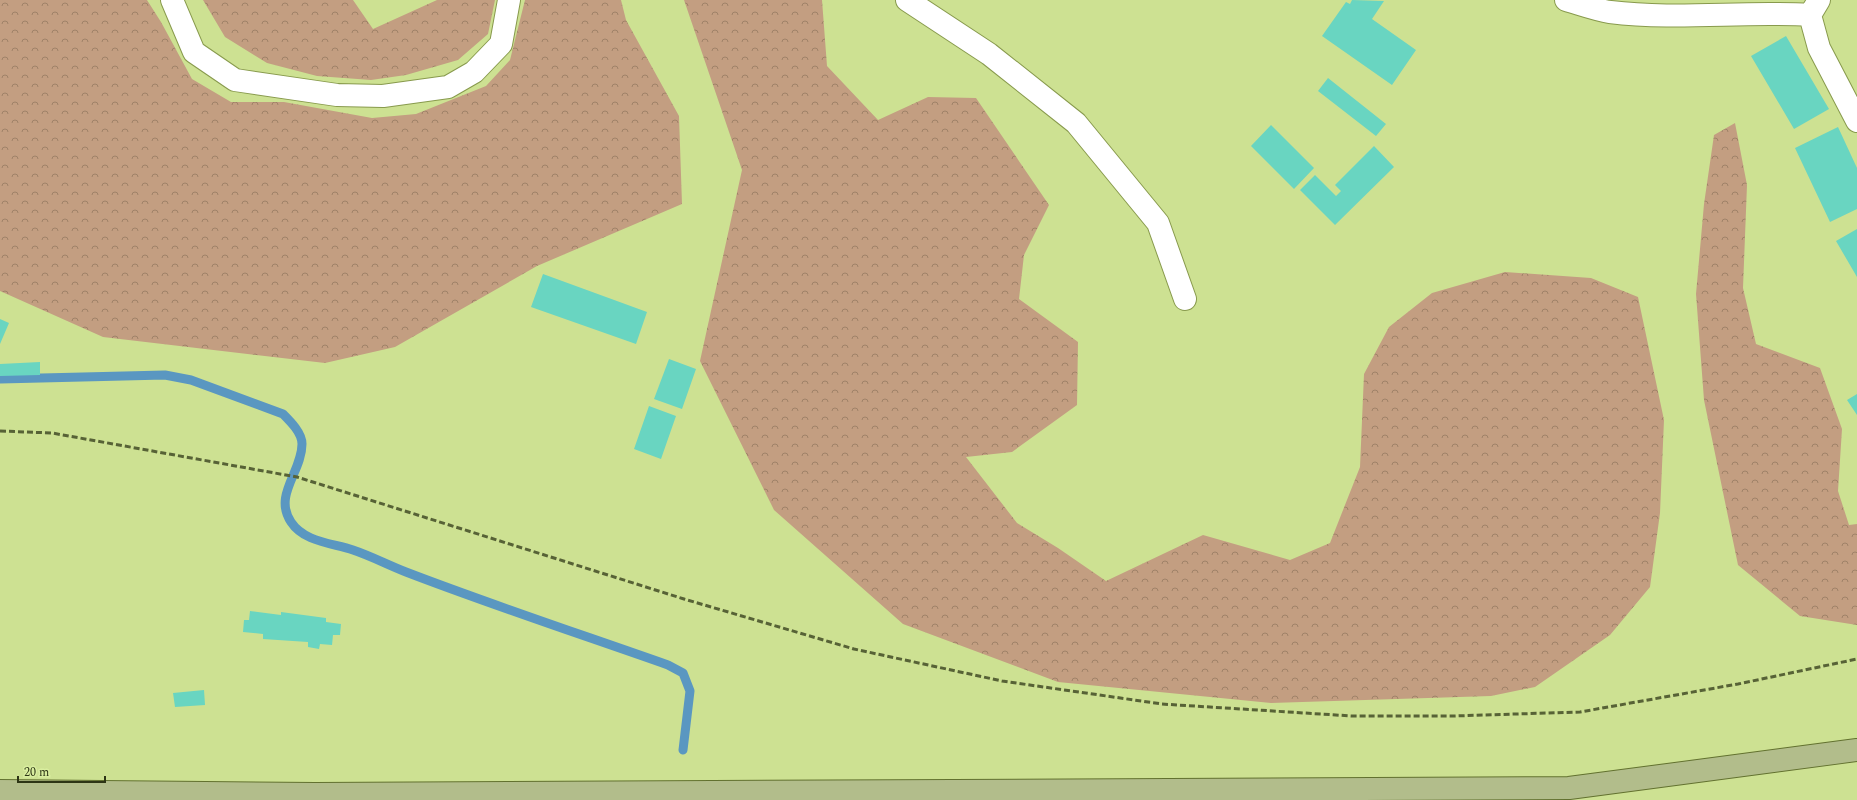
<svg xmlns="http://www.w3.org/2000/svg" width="1857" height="800" font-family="Spectral,serif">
<defs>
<pattern id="forest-crowns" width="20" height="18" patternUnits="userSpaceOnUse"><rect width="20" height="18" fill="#c39e81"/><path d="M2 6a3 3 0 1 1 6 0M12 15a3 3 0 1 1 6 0" fill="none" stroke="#9f8268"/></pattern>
</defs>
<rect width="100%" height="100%" fill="#cde192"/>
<path fill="url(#forest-crowns)" d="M 0,0 L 147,0 L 161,22 L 192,79 L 231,102 L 284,102 L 372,118 L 416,114 L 486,86 L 510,60 L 525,0 L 621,0 L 626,20 L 679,116 L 682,204 L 537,266 L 395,347 L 325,363 L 103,337 L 0,291 Z
M 203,0 L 353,0 L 373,29 L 437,0 L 495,0 L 488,34 L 458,60 L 406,75 L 371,80 L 317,76 L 267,63 L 225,37 Z
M 684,0 L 822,0 L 827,66 L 878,120 L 928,97 L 976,98 L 1049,205 L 1024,255 L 1019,299 L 1078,342 L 1077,405 L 1012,452 L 966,457 L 1017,523 L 1058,548 L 1106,581 L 1203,535 L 1290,560 L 1330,543 L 1360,467 L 1364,374 L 1389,327 L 1432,293 L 1505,272 L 1591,278 L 1638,297 L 1664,420 L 1660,513 L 1650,587 L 1610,635 L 1535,687 L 1491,696 L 1271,703 L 1058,682 L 903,624 L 774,510 L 700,361 L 742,170 Z
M 1735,123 L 1747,185 L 1743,288 L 1756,344 L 1820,368 L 1842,429 L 1838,491 L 1849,525 L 1857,524 L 1857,625 L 1800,616 L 1738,565 L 1704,400 L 1696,294 L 1704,204 L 1714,135 Z"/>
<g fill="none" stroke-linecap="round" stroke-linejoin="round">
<path stroke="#5a97c1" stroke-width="9" d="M 0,379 L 165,375 L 191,380 L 283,414 C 291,422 302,433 302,444 C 302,472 273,495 291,522 C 304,542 332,543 353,550 C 371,556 388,565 406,572 C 492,605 580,634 668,665 L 683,673 L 690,691 L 683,750"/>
</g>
<path fill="#69d5c1" d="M 1352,0 L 1384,1 L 1372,19 L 1416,50 L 1392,85 L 1322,36 L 1346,2 L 1350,4 Z
M 1786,36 L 1829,109 L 1794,129 L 1751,56 Z
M 1328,78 L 1386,124 L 1376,136 L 1318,91 Z
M 1271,125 L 1314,168 L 1294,189 L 1251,146 Z
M 1838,127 L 1857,168 L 1857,209 L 1830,222 L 1795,148 Z
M 1374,146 L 1394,167 L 1335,225 L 1300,190 L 1315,175 L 1336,196 L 1341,191 L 1335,185 Z
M 1857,229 L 1857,277 L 1836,241 Z
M 543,274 L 647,312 L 636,344 L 531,307 Z
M 0,319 L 9,323 L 0,344 Z
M 669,359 L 696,369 L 682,409 L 654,399 Z
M 40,362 L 40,375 L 0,376 L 0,364 Z
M 1857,394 L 1857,415 L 1847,400 Z
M 649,406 L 676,416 L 661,459 L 634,449 Z
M 250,611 L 281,615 L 281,612 L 326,618 L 326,622 L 341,624 L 340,635 L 333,635 L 332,645 L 320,644 L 319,649 L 308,647 L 308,642 L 263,639 L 263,634 L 243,632 L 244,620 L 249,620 Z
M 204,690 L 205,705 L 175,707 L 173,693 Z"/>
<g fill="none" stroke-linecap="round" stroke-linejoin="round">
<g stroke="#889a4d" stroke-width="24">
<path id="minor" d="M 172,0 L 194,52 L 235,80 L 337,95 L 383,96 L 448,87 L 474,72 L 501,44 L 509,0
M 907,0 L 989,54 L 1076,123 L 1158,223 L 1185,299
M 1566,0 C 1580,4 1596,10 1610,12 C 1676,20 1744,11 1810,15
M 1819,0 L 1810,15 L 1819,48 L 1857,121"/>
</g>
<g stroke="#62712f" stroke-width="24">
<path id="primary" d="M 0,791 L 315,794 L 1569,788 L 1857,750"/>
</g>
<use href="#minor" stroke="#fff" stroke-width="22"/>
<use href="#primary" stroke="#b2bd8b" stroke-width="22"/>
<path stroke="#576236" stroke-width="3" stroke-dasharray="6 3" stroke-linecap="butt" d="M 0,431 L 52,433 L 297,477 L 684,599 L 854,649 L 1002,681 L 1162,704 L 1352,716 L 1453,716 L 1580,712 L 1738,684 L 1857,659"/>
</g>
<path d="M18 776v6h87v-6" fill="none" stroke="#2d3515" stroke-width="2"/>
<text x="24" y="776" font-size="12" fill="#2d3515" stroke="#d9ee9f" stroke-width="3" paint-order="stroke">20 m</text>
</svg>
